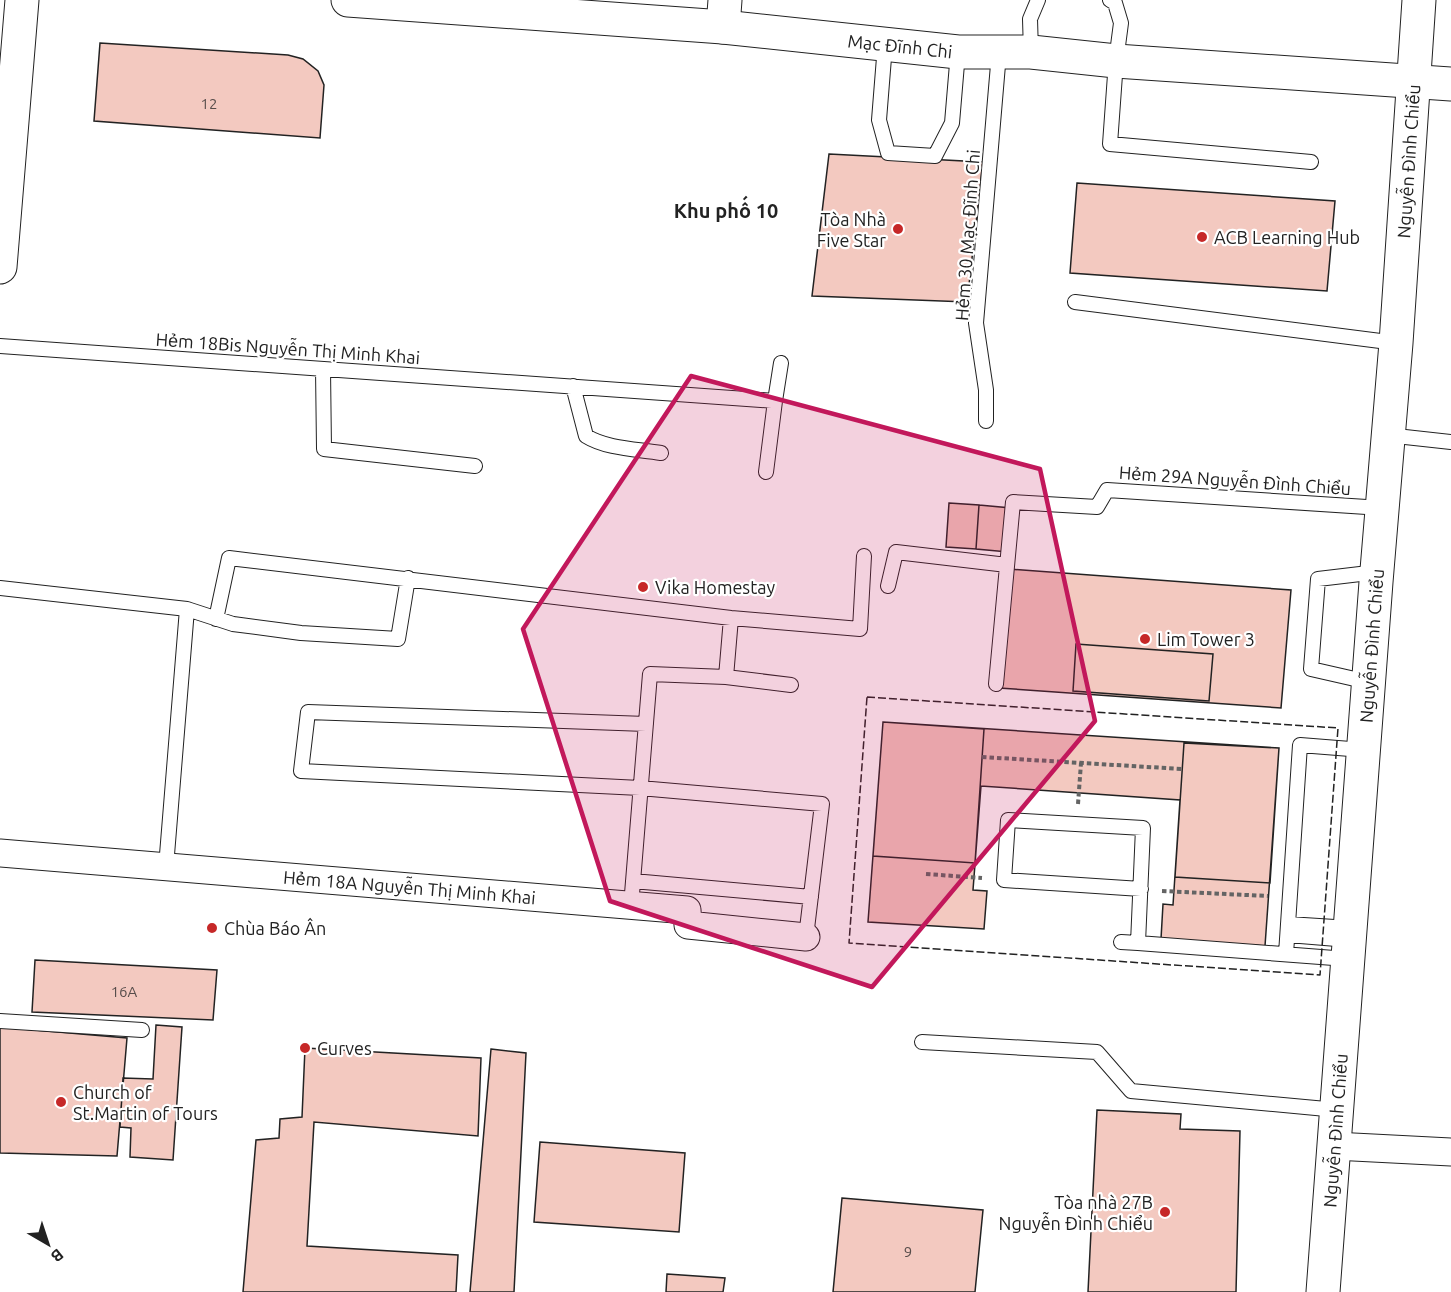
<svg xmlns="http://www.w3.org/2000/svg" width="1451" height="1292" font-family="Ubuntu,sans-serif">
<rect width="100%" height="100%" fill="#fff"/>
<path fill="#f3c9c0" stroke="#222" stroke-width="1.5" d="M 100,43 L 288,55 L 303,59 L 318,71 L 324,85 L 320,138 L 94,121 Z
M 829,154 L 983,162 L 967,302 L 812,296 Z
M 1077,183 L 1335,201 L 1327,291 L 1070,273 Z
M 949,503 L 979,505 L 976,549 L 946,547 Z
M 979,505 L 1011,508 L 1008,552 L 976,549 Z
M 1009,569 L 1291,590 L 1281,708 L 999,688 Z
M 1076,644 L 1213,654 L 1209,701 L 1073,691 Z
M 883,722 L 1279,748 L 1265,946 L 1161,939 L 1163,904 L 1173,905 L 1180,800 L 981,786 L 973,890 L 987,891 L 984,929 L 868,922 Z
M 883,722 L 984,729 L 975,863 L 873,856 Z
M 1184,743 L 1279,748 L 1270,883 L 1175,877 Z
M 35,960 L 217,970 L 213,1020 L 32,1012 Z
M 156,1025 L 182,1027 L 173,1160 L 130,1157 L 131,1128 L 120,1127 L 123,1078 L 153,1079 Z
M 0,1027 L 127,1038 L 117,1156 L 0,1153 Z
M 305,1048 L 481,1058 L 478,1136 L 314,1122 L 307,1246 L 458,1255 L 456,1292 L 243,1292 L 256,1140 L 279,1138 L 280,1119 L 302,1117 Z
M 491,1049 L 526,1053 L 514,1292 L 470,1292 Z
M 1097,1110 L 1181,1114 L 1180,1129 L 1240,1131 L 1236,1292 L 1088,1292 Z
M 540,1142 L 685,1153 L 679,1232 L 534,1222 Z
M 842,1198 L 983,1210 L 975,1292 L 833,1292 Z
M 667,1274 L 725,1278 L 723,1292 L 666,1292 Z"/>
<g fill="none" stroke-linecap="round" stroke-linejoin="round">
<g stroke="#222" stroke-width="16">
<path id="service" d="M 1110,0 L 1115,3 L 1121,23 L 1116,61 L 1110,144 L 1311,162
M 885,45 L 879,120 L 888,153 L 935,156 L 952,123 L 958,52
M 1031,52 L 1030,19 L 1038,0
M 1075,302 L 1396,343
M 0,346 L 775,401 L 781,363
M 323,369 L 324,449 L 475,466
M 573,386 L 586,436 C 607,449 637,449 661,453
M 986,421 L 986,390 L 976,323 L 999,53
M 1387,435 L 1451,442
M 766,472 L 775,401
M 888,586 L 896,552 L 1007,565
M 0,588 L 187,609 L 233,624 L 301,633 L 398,639 L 408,578
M 216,619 L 229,558 L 731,618 L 860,629 L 864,556
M 726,677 L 731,618
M 1368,682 L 1311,669 L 1318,579 L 1377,572
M 996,684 L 1013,502 L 1097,507 L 1107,490 L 1382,508
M 646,724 L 308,712 L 301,771 L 640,788 L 822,804 L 806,937
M 166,867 L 187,609
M 633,881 L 811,897
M 1141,889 L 1004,880 L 1008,820 L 1143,828 L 1138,943 L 1347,959
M 631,906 L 650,674 L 726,677 L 791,685
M 1288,924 L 1350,928
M 1288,935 L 1349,940
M 1121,942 L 1138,943
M 1286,954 L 1300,745 L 1363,750
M 0,1021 L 142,1030
M 922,1042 L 1097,1052 L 1131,1091 L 1337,1110"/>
</g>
<g stroke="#222" stroke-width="29">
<g id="minor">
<path id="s1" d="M 0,853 L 687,910 L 688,925 L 806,937"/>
<path d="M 1334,1146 L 1451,1152"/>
</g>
</g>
<g stroke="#222" stroke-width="35">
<g id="tertiary">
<path id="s2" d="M 348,0 L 723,27 L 958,52 L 1031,52 L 1116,61 L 1451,84"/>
<path d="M 723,27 L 725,0"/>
</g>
</g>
<g stroke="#222" stroke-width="35">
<g id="secondary">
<path id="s3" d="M 1323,1292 L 1376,582 L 1396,343 L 1419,0"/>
</g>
</g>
<g stroke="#222" stroke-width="35">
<path id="primary" d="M 0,267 L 22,0"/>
</g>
<path stroke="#646464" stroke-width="4" stroke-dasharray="4.5 3" stroke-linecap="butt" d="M 982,757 L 1182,769
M 1078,804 L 1081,763
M 926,874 L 982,878
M 1162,891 L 1268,896"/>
<use href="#service" stroke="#fff" stroke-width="14"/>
<use href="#minor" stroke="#fff" stroke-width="27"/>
<use href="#tertiary" stroke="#fff" stroke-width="33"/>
<use href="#secondary" stroke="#fff" stroke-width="33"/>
<use href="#primary" stroke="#fff" stroke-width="33"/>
<path stroke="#222" stroke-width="1.5" stroke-dasharray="8 3" stroke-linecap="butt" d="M 867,697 L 1338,728 L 1320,975 L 849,943 Z"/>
</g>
<path fill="#c2185b" fill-opacity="0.2" stroke="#c2185b" stroke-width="4.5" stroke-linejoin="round" d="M 691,376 L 1040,469 L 1095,721 L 872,987 L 610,901 L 523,629 Z"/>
<g fill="#c62828" stroke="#fff" stroke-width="2">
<circle cx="898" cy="229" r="6"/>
<circle cx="1202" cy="237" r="6"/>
<circle cx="643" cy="587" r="6"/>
<circle cx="1145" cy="639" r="6"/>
<circle cx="212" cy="928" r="6"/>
<circle cx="305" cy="1048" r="6"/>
<circle cx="61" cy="1102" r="6"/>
<circle cx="1165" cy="1212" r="6"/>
</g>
<g text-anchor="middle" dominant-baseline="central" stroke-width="4.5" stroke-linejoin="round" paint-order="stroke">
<g font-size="15" fill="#564c4a">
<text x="209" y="103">12</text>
<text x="124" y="991">16A</text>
<text x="908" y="1251">9</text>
</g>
<g font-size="18" fill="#222" stroke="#fff">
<text stroke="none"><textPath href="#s2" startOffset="554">Mạc Đĩnh Chi</textPath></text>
<text stroke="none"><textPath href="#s3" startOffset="1134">Nguyễn Đình Chiểu</textPath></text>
<text transform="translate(967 235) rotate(-86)">Hẻm 30 Mạc Đĩnh Chi</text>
<text transform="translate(288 348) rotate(4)">Hẻm 18Bis Nguyễn Thị Minh Khai</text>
<text transform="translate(1235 480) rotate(4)">Hẻm 29A Nguyễn Đình Chiểu</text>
<text stroke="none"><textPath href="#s3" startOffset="648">Nguyễn Đình Chiểu</textPath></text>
<text stroke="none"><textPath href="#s1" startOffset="411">Hẻm 18A Nguyễn Thị Minh Khai</textPath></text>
<text stroke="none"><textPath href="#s3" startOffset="162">Nguyễn Đình Chiểu</textPath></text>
</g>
<g font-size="18" fill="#222" stroke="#fff" text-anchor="start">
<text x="886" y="219" text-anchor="end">Tòa Nhà<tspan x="886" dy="21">Five Star</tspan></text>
<text x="1214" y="237">ACB Learning Hub</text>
<text x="655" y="587">Vika Homestay</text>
<text x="1157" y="639">Lim Tower 3</text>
<text x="224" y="928">Chùa Báo Ân</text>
<text x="317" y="1048">Curves</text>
<text x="73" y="1092">Church of<tspan x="73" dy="21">St.Martin of Tours</tspan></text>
<text x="1153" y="1202" text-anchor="end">Tòa nhà 27B<tspan x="1153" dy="21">Nguyễn Đình Chiểu</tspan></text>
</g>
<g font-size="20" font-weight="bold" fill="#222" stroke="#fff">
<text x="726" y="210">Khu phố 10</text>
</g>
</g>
<g transform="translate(48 1244) rotate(141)" stroke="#ffffff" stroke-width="4.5" paint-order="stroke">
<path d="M0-4.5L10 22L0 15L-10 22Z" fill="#222222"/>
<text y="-9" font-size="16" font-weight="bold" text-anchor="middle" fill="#222222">B</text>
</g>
</svg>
